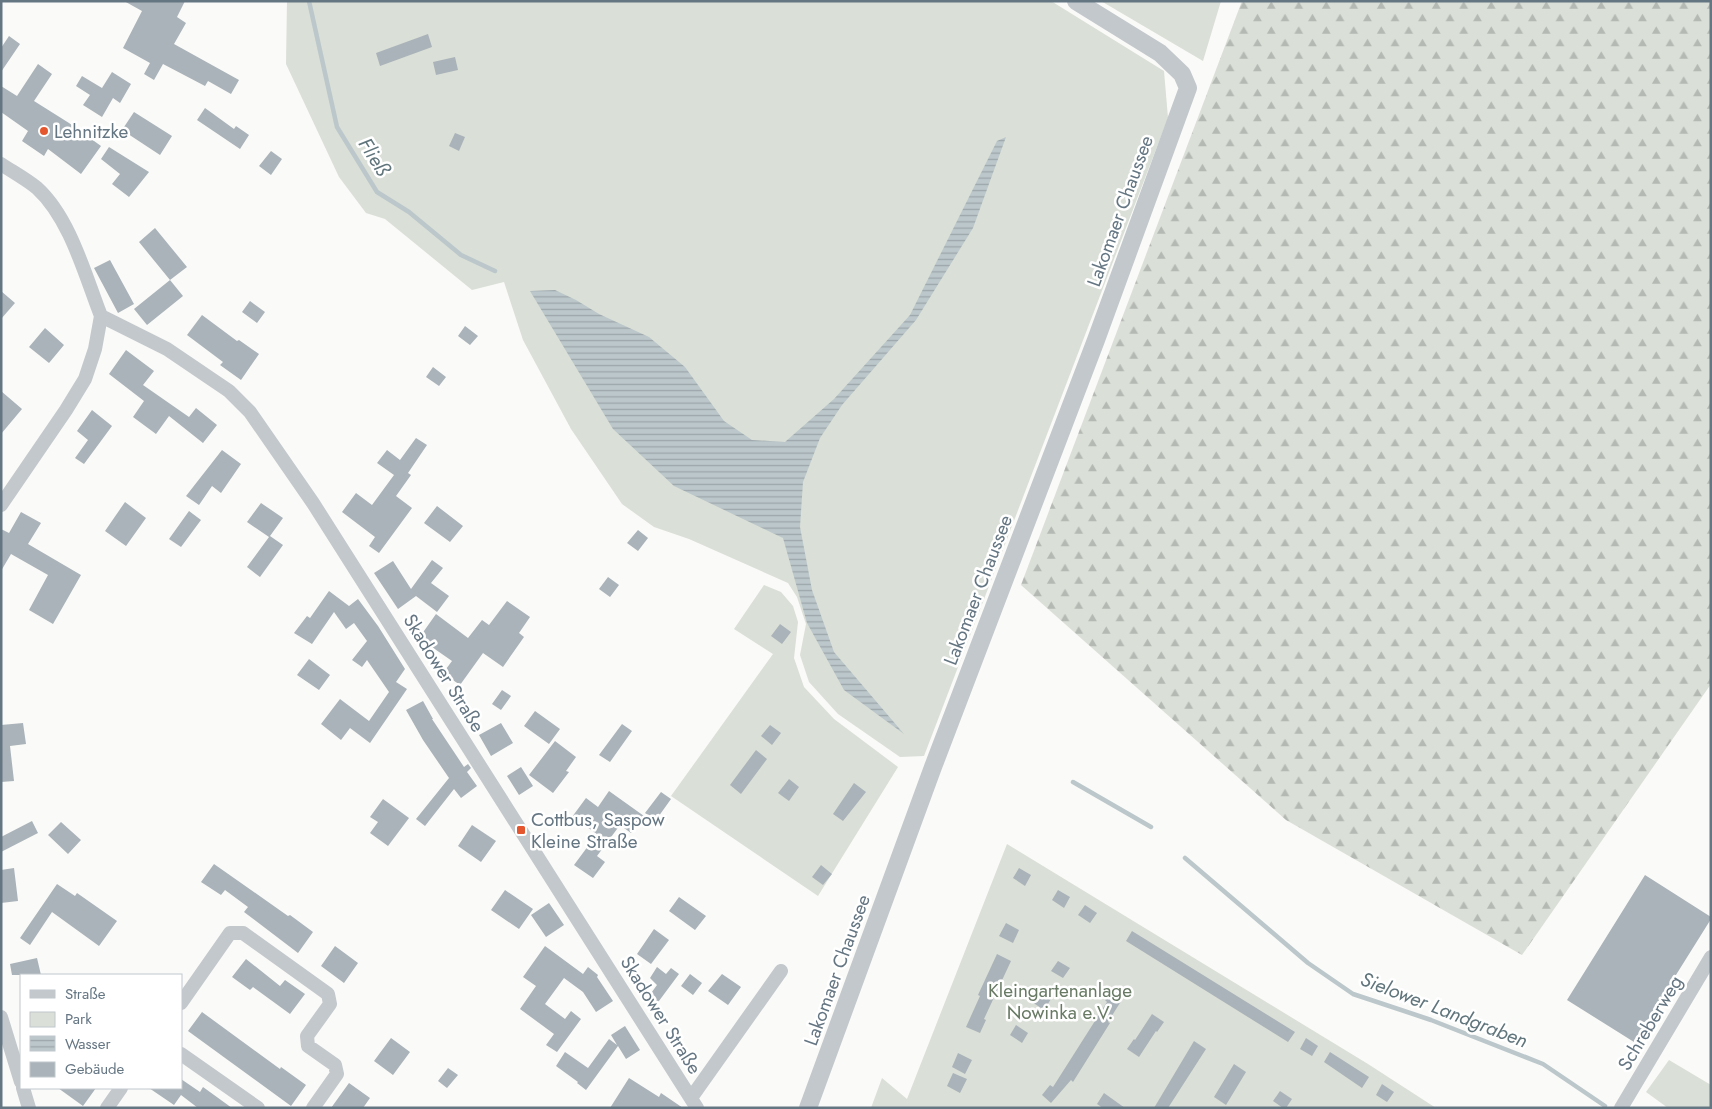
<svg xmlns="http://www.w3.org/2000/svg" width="1712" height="1109" font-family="Jost,sans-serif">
<defs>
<pattern id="forest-firs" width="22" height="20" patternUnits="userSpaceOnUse" patternTransform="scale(1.25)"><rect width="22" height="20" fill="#dadfd7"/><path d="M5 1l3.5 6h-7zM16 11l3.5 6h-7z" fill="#b4b9b4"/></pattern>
<pattern id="water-rules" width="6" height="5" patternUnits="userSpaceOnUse" patternTransform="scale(1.25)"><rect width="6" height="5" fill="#bbc7cb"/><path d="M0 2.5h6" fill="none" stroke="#9ca6aa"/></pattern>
</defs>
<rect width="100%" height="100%" fill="#fafaf8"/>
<path fill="#dadfd7" d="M 287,1 L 1051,1 L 1164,71 L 1168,118 L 924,756 L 900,757 L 838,714 L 809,682 L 800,655 L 806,624 L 797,597 L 788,583 L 689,539 L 654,527 L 622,504 L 571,429 L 523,340 L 504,282 L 472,290 L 385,219 L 366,213 L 339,177 L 286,64 Z
M 1101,1 L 1221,1 L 1203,61 Z
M 764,585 L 781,592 L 793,606 L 798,622 L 794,658 L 804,687 L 834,719 L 898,767 L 818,896 L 671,796 L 773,654 L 734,629 Z
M 1007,844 L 1368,1064 L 1436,1108 L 871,1108 L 882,1078 L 907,1099 Z
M 1669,1060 L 1711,1085 L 1711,1108 L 1668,1108 L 1646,1092 Z"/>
<path fill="url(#forest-firs)" d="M 1242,1 L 1711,1 L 1711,684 L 1522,955 L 1286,820 L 1021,585 Z"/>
<path fill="url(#water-rules)" d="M 1006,137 L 973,228 L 916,320 L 842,405 L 820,438 L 803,482 L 800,527 L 812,590 L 834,652 L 904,734 L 844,690 L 807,623 L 783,538 L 674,486 L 613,429 L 530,291 L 555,290 L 576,300 L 599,314 L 649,337 L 685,367 L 724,421 L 752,440 L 785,442 L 834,399 L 910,315 L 997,141 Z"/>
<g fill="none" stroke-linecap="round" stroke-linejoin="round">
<path stroke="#bbc7cb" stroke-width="4.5" d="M 309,1 L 337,127 L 377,192 L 409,212 L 461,255 L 495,271
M 1073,782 L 1151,827
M 1185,858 L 1308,963 L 1353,994 L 1431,1020 L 1543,1064 L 1605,1106"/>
</g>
<path fill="#aab3b9" d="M 124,1 L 185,1 L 177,17 L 186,23 L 174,44 L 239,80 L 231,94 L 208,81 L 205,86 L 163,64 L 154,80 L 144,74 L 150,63 L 123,48 L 142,11 Z
M 428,34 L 432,47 L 380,66 L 376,53 Z
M 9,36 L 20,44 L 1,72 L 1,48 Z
M 455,57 L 458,70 L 436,75 L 433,62 Z
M 38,64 L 52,74 L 34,101 L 69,123 L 101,146 L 81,174 L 48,149 L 44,156 L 22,141 L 28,131 L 1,112 L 1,86 L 17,96 Z
M 112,72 L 131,84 L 120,103 L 113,98 L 102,117 L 83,105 L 90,95 L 76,86 L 82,76 L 102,88 Z
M 205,108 L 234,129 L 236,126 L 249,135 L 240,149 L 197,120 Z
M 134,112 L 172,136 L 160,155 L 122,130 Z
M 455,133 L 465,137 L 459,151 L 449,146 Z
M 109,147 L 149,172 L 129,197 L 112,184 L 120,174 L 101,159 Z
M 271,151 L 282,159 L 271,175 L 259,166 Z
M 155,228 L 187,267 L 170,280 L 139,242 Z
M 110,260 L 134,304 L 118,313 L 94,268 Z
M 170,280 L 183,296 L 147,325 L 134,309 Z
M 1,291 L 15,303 L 1,319 Z
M 250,301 L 265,312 L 257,323 L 242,312 Z
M 202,315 L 237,341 L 239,340 L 259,354 L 241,380 L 220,365 L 223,362 L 187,335 Z
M 465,326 L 478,336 L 470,345 L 458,336 Z
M 45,328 L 64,345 L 49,363 L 29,347 Z
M 126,350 L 154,371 L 143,385 L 189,417 L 196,408 L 217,425 L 203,443 L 169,416 L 156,434 L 133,417 L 144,401 L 109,374 Z
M 433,367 L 446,377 L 439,386 L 426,377 Z
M 1,391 L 22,409 L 1,434 Z
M 92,410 L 112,426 L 84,464 L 75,458 L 88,440 L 77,431 Z
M 416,438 L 427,445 L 408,473 L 411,475 L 396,496 L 412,508 L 379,553 L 369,546 L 375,537 L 342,512 L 356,493 L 372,505 L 394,475 L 377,463 L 387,450 L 400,460 Z
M 222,450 L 241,464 L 221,493 L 212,486 L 199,505 L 186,496 Z
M 125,502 L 146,518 L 126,546 L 105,531 Z
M 261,503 L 283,518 L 270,536 L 283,545 L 260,577 L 247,567 L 269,537 L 247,522 Z
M 437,506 L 463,526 L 450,542 L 424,523 Z
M 189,511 L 201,520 L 181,547 L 169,539 Z
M 21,512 L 41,523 L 28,544 L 81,575 L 53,624 L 29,610 L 48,575 L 11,554 L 1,571 L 1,529 L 9,533 Z
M 638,530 L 648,538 L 638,551 L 627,543 Z
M 432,560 L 443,568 L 431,583 L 449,596 L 437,612 L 416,596 L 398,609 L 374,573 L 393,561 L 411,589 Z
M 608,577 L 619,585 L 610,597 L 599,589 Z
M 329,591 L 349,606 L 358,599 L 378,626 L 405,669 L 396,682 L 407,689 L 370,743 L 350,728 L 341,740 L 321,724 L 340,699 L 369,721 L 389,692 L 367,660 L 362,667 L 352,660 L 367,641 L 354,623 L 346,629 L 334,612 L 312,644 L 294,633 L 307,616 L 310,618 Z
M 507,601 L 530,617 L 519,633 L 524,637 L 503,667 L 483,653 L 460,685 L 443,673 L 452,661 L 419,638 L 436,614 L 468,638 L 482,620 L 489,625 Z
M 780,624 L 791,632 L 782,644 L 771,636 Z
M 309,659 L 330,675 L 319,690 L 297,675 Z
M 502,690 L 511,696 L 501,710 L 492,704 Z
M 423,701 L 433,719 L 432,719 L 464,767 L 468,764 L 471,768 L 467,772 L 477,786 L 461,798 L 454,789 L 425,826 L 416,819 L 449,778 L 423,740 L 406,710 Z
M 535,711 L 560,729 L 549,744 L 524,726 Z
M 23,723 L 26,744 L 10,746 L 14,781 L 1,782 L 1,725 Z
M 501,723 L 513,743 L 491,756 L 479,735 Z
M 622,724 L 632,731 L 610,762 L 599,755 Z
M 770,725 L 781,733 L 772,745 L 761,736 Z
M 555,741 L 576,757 L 566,771 L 569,772 L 553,793 L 529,775 Z
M 756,750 L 767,759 L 741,794 L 730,785 Z
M 521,767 L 533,786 L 519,795 L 507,776 Z
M 789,779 L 799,787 L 789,801 L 778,793 Z
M 854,783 L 866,792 L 843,821 L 833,814 Z
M 609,791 L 644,816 L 631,833 L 620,825 L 597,856 L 605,862 L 593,878 L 574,865 L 597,834 L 572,817 L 586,798 L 598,807 Z
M 661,792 L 671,799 L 656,820 L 645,813 Z
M 383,799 L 409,818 L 388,846 L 370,833 L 378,822 L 370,817 Z
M 32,821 L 38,833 L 1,852 L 1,837 Z
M 61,822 L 81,840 L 68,854 L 48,835 Z
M 472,825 L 496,841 L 481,862 L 458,846 Z
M 214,864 L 288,916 L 290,915 L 313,932 L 298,953 L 244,912 L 248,907 L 225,890 L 221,895 L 201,882 Z
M 821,865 L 832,874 L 823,885 L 812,877 Z
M 14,868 L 18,901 L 1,903 L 1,870 Z
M 1019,868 L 1031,875 L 1025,886 L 1013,878 Z
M 1645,875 L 1711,917 L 1711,919 L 1634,1042 L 1567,1000 Z
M 57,884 L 75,896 L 77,893 L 117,921 L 99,946 L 52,912 L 30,945 L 20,938 Z
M 505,890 L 533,909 L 519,929 L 491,910 Z
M 1058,890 L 1070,897 L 1064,908 L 1052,900 Z
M 679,897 L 706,916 L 695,930 L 669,911 Z
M 549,903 L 564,925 L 546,937 L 531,915 Z
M 1085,905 L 1097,913 L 1090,923 L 1078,915 Z
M 1006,923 L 1019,930 L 1013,943 L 999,936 Z
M 654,929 L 669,940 L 651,964 L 637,954 Z
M 1132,931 L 1295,1032 L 1288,1042 L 1126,941 Z
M 335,946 L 358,963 L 344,983 L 321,966 Z
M 545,946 L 583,974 L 588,967 L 598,975 L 597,977 L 613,1001 L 596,1012 L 583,992 L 564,978 L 545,1004 L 565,1019 L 571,1011 L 581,1019 L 557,1052 L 546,1045 L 554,1034 L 520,1009 L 536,986 L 523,977 Z
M 997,954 L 1011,961 L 984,1019 L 986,1020 L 980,1033 L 966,1027 L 980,996 L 978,995 Z
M 37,958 L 41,975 L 12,975 L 10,964 Z
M 246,959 L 280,986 L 285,980 L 305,994 L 290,1014 L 253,987 L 250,990 L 232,977 Z
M 1058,961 L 1070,968 L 1063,978 L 1051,971 Z
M 657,967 L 666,974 L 671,968 L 679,974 L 653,1009 L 646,1000 L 657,985 L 650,978 Z
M 690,974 L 702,983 L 693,995 L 681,986 Z
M 722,974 L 741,987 L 728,1005 L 708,991 Z
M 1111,990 L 1123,998 L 1108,1022 L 1110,1023 L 1073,1082 L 1071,1080 L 1051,1103 L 1042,1095 L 1050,1085 L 1053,1087 L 1107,1002 L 1105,1000 Z
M 1039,992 L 1051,999 L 1044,1010 L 1032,1002 Z
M 202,1012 L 280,1069 L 281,1067 L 306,1085 L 291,1106 L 188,1031 Z
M 1152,1014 L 1164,1022 L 1157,1032 L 1156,1031 L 1139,1057 L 1127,1049 L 1134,1039 L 1135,1040 Z
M 1016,1025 L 1028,1033 L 1022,1043 L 1010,1035 Z
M 625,1026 L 640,1050 L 626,1059 L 618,1046 L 586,1090 L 577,1083 L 578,1082 L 556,1066 L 565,1052 L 588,1068 L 609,1039 L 617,1045 L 611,1035 Z
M 391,1038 L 410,1052 L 393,1075 L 374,1061 Z
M 1306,1038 L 1318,1046 L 1312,1056 L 1300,1049 Z
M 1194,1041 L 1206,1049 L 1168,1108 L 1154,1108 Z
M 1330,1052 L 1369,1077 L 1362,1088 L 1324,1062 Z
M 958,1053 L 972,1060 L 965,1074 L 952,1067 Z
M 1234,1064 L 1246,1072 L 1226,1105 L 1214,1097 Z
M 448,1068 L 458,1075 L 447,1088 L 438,1081 Z
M 953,1073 L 967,1079 L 960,1093 L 947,1086 Z
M 629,1078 L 659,1097 L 661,1093 L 683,1108 L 610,1108 Z
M 181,1079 L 200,1092 L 203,1087 L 232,1108 L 198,1108 L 181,1095 L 174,1105 L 149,1088 L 181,1088 Z
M 349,1083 L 370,1098 L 363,1108 L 331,1108 Z
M 1382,1084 L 1394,1092 L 1387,1102 L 1376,1095 Z
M 58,1088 L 96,1088 L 83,1106 Z
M 1280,1091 L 1292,1099 L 1286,1108 L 1283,1108 L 1273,1101 Z
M 1104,1093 L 1125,1108 L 1103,1108 L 1097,1104 Z"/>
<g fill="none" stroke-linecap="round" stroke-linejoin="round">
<path stroke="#c3c8cc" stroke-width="14" d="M 1,164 C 13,172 26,179 37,188 C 70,218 85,275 101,316
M 101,316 L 167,349 L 229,391 L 250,412 L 313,503 L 697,1108
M 1,505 L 66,410 L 85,379 L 95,349 L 101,316
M 181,1003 L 230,933 L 243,933 L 328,994 L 330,1004 L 307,1036 L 308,1046 L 335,1065 L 337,1074 L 313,1108
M 1,1017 L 21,1082
M 181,1054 L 258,1108
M 23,1088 L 29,1108
M 691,1098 L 781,971
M 107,1108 L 121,1088
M 1621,1108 L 1711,957"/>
<path stroke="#c3c8cc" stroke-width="18" d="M 808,1108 L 933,767 L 1096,340 L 1188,88 L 1182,74 L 1160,53 L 1076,1"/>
</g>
<g fill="#e4572e" stroke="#fff" stroke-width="2">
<circle cx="44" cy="131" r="5"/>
<rect x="516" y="825" width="10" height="10" rx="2.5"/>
</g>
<g text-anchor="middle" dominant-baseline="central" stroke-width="5" stroke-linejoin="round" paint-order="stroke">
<g font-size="19" fill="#657683" stroke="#fff" text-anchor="start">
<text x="54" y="131">Lehnitzke</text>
<text x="531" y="819">Cottbus, Saspow<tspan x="531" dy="22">Kleine Straße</tspan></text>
</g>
<g font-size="19" fill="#657683" stroke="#fff">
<text transform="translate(1120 211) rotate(-70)">Lakomaer Chaussee</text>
<text transform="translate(978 590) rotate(-69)">Lakomaer Chaussee</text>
<text transform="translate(444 673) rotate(58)">Skadower Straße</text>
<text transform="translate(837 970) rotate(-70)">Lakomaer Chaussee</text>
<text transform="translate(661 1015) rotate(58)">Skadower Straße</text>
<text transform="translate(1650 1023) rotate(-59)">Schreberweg</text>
</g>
<g font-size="19" fill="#687a64" stroke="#fff">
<text x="1060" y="990">Kleingartenanlage<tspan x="1060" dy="22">Nowinka e.V.</tspan></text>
</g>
<g font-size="20" font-style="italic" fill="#60757c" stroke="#fff">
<text transform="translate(374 157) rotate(58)">Fließ</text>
<text transform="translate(1444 1010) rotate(21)">Sielower Landgraben</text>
</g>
</g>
<rect width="1712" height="1109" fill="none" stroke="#657683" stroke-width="5"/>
<rect x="20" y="974" width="162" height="115" fill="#ffffff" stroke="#c1c8cd"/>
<rect x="30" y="990" width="25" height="8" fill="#c3c8cc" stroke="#c1c8cd"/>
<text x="65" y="999" font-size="15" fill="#657683">Straße</text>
<rect x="30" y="1012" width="25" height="15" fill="#dadfd7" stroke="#c1c8cd"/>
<text x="65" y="1024" font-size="15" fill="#657683">Park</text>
<rect x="30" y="1036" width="25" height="15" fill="url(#water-rules)" stroke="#c1c8cd"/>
<text x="65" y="1049" font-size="15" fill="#657683">Wasser</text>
<rect x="30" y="1062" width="25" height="15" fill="#aab3b9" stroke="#c1c8cd"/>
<text x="65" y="1074" font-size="15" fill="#657683">Gebäude</text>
</svg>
